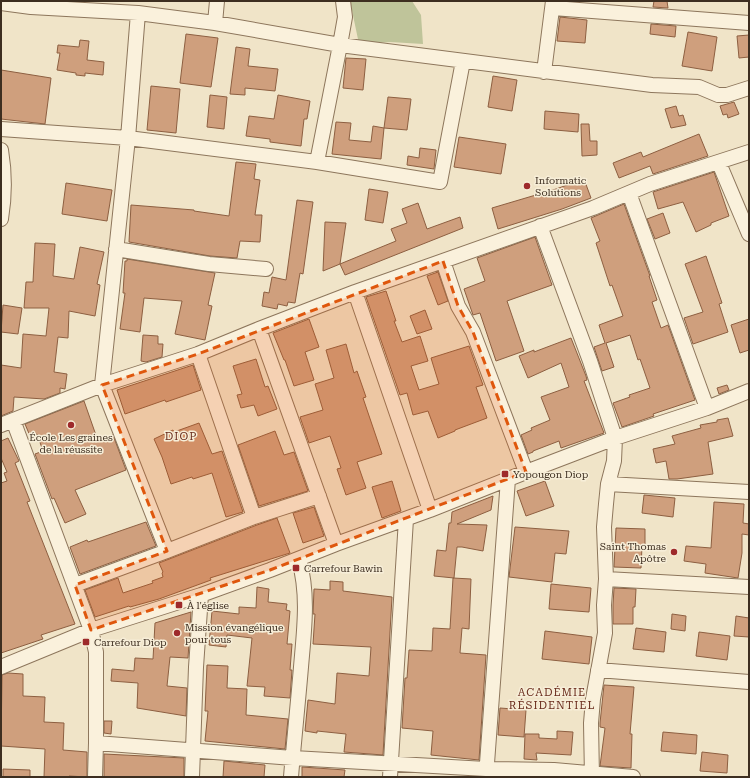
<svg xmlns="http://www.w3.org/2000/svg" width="750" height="778" font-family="'Roboto Serif',serif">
<rect width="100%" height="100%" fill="#f0e4c8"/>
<path fill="#bfc49a" d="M 350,1 L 412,1 L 421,15 L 423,44 L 390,42 L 359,44 Z"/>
<path fill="#cf9f7d" stroke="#8d5f41" d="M 654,1 L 667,1 L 668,8 L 653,7 Z
M 560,17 L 587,20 L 585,43 L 557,41 Z
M 651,24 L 676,26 L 675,37 L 650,34 Z
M 688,32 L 717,37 L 712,71 L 682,66 Z
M 186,34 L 218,38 L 211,87 L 180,83 Z
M 749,35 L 749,57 L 739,58 L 737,36 Z
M 80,40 L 89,41 L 87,60 L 104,62 L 103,75 L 85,73 L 85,76 L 76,75 L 76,73 L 57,70 L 60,53 L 57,53 L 58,45 L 79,47 Z
M 236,47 L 250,49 L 248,66 L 278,69 L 275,91 L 245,88 L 245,95 L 230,94 Z
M 346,58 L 366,59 L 363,90 L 343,88 Z
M 1,70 L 51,78 L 45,124 L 1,119 Z
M 493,76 L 517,80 L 512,111 L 488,107 Z
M 151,86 L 180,89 L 176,133 L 147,130 Z
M 210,95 L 227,97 L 224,129 L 207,127 Z
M 278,95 L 310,101 L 307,119 L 304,119 L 301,146 L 270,142 L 270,139 L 246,136 L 249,116 L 274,119 Z
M 388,97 L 411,99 L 407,130 L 384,128 Z
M 734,102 L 739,114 L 728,118 L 727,114 L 723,115 L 720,106 Z
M 676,106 L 679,116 L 683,115 L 686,125 L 671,128 L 665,109 Z
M 545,111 L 579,114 L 578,132 L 544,129 Z
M 336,122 L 351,123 L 349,140 L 371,142 L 373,126 L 384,128 L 381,159 L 332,154 Z
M 581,124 L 589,124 L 590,141 L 597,141 L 597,155 L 582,156 Z
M 699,134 L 708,156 L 653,174 L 650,166 L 619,178 L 613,163 L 641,152 L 643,157 Z
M 459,137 L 506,144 L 501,174 L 454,167 Z
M 420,148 L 436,150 L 434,169 L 407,165 L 408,156 L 419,158 Z
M 236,162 L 256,164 L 254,179 L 260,180 L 255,215 L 262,215 L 260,242 L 240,241 L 237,258 L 210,256 L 129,242 L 131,205 L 194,210 L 194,211 L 229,216 Z
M 714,172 L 729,216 L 711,223 L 711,225 L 696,232 L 683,202 L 658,209 L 653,192 Z
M 584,179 L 591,198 L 562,209 L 498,229 L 492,208 L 556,189 Z
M 66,183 L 112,190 L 107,221 L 62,214 Z
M 369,189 L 388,192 L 383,223 L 365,220 Z
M 297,200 L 313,202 L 303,274 L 300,273 L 295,303 L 288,302 L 287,306 L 278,304 L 277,309 L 262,306 L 264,292 L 269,293 L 272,277 L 286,280 Z
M 418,203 L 427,229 L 460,217 L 463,228 L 345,275 L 340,264 L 396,241 L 391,229 L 407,223 L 402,209 Z
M 624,204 L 650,276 L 649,276 L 657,300 L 652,302 L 661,328 L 668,325 L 695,400 L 653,414 L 654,416 L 622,427 L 613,403 L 630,397 L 629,395 L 650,388 L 640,359 L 638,360 L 630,335 L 606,343 L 614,367 L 602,371 L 594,347 L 605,343 L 599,325 L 623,316 L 612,285 L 610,286 L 596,243 L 600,241 L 591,218 Z
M 663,213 L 670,233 L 655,239 L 647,219 Z
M 325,222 L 346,223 L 340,264 L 323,271 Z
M 535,237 L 552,285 L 507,301 L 524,351 L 496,361 L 480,313 L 473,315 L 464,289 L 485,281 L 477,258 Z
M 35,243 L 55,244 L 53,276 L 74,279 L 80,247 L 104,252 L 97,284 L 100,285 L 95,316 L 69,311 L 68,338 L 58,337 L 54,372 L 67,374 L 65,389 L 60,388 L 60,393 L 44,399 L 14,397 L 13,411 L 1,416 L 1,365 L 21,368 L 23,334 L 46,336 L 49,308 L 24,308 L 26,282 L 33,282 Z
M 706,256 L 722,303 L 719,304 L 728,332 L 693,344 L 684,318 L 703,312 L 685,264 Z
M 127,259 L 215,273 L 208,305 L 212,306 L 205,340 L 175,334 L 182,301 L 144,298 L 140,332 L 120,329 L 125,293 L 123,293 L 125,261 L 127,261 Z
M 438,272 L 448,301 L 438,305 L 427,276 Z
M 386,291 L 396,321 L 394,321 L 402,342 L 420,336 L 428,361 L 411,366 L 419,390 L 439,384 L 431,358 L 469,346 L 483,385 L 476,387 L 487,418 L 455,430 L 455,431 L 438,438 L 428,411 L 413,415 L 407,393 L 400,395 L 366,297 Z
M 3,305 L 22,308 L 18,334 L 1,332 Z
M 425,310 L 432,329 L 417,334 L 410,316 Z
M 309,319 L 319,347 L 305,352 L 314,380 L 294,386 L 285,360 L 284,360 L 273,333 Z
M 749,319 L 749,350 L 740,353 L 731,325 Z
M 143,335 L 158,336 L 158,344 L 163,344 L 162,357 L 146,362 L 141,361 Z
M 571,338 L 586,376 L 587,380 L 584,381 L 604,433 L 561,448 L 559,441 L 533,451 L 533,452 L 528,454 L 521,435 L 532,430 L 531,428 L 550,420 L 541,397 L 569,387 L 561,363 L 528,378 L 519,356 L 534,350 L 534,352 Z
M 346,344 L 354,373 L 357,371 L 366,397 L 363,398 L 382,454 L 357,462 L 366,488 L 346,495 L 337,469 L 341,468 L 330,436 L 309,443 L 300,417 L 323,410 L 315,384 L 334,378 L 326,350 Z
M 256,359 L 265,387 L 268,386 L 277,409 L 258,416 L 254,405 L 241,408 L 237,395 L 242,394 L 233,366 Z
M 193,365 L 201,390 L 166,402 L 165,400 L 125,414 L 117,390 Z
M 727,385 L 729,390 L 719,394 L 717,388 Z
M 84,401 L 98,441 L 113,435 L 126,470 L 75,490 L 86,514 L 65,523 L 54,498 L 52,499 L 35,454 L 43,451 L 37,434 L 30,436 L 25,424 Z
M 728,418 L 733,436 L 708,442 L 713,474 L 677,479 L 669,479 L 666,461 L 656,463 L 653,449 L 675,444 L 672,436 L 701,428 L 700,425 L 717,422 L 717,420 Z
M 199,423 L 212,454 L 222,451 L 243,512 L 226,517 L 212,473 L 193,479 L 192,477 L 171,484 L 162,457 L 154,439 L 173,430 L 174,432 Z
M 275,431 L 284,455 L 294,452 L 308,491 L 259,506 L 238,445 Z
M 8,438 L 19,461 L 15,463 L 30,501 L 27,502 L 75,624 L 41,635 L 43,639 L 1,653 L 1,483 L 7,481 L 4,473 L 7,472 L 1,458 L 1,441 Z
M 392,481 L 401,511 L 382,518 L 372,487 Z
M 545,481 L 554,506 L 526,516 L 517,491 Z
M 644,495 L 675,498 L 673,517 L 642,513 Z
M 493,496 L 491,510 L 457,524 L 487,525 L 483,551 L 462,547 L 457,547 L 454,578 L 434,576 L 437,550 L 446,551 L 449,523 L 451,523 L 452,512 Z
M 714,502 L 744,504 L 743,523 L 749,524 L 749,535 L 742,534 L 742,553 L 738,578 L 705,573 L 706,564 L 684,561 L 686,546 L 711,548 Z
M 314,507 L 324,536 L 303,543 L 293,513 Z
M 277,518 L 290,553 L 210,578 L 211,580 L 159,599 L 130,607 L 129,606 L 95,617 L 85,590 L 118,578 L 123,593 L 153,583 L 152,581 L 163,577 L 162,573 L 163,572 L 159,563 L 257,525 Z
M 146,522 L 156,546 L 80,574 L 70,547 L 87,540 L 88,542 Z
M 515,527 L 569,531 L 566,554 L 555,553 L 552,582 L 509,577 Z
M 616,528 L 645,529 L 645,546 L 642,546 L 641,568 L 614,567 Z
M 453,578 L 471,579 L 469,629 L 462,628 L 460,653 L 486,655 L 479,760 L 431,755 L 433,731 L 402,728 L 405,678 L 407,678 L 409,650 L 432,651 L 433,628 L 450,629 Z
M 330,581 L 343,582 L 343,591 L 392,597 L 383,755 L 344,752 L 346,734 L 317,731 L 317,733 L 305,731 L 308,700 L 335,704 L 337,673 L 369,676 L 371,647 L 313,644 L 315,614 L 313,614 L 314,589 L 330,590 Z
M 551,584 L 591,588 L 589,612 L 549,609 Z
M 257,587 L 269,589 L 268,602 L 287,604 L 286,610 L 290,611 L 287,644 L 292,644 L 290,670 L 292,670 L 290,698 L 264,696 L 265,687 L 247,686 L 252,638 L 227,635 L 226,647 L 209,645 L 212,611 L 239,614 L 239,607 L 256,608 Z
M 614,588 L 636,589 L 635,607 L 633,607 L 633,624 L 613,624 L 613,605 Z
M 191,612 L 188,658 L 170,657 L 167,686 L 187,688 L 186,716 L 137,708 L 138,683 L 111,681 L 112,669 L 134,671 L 135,658 L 153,659 L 155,623 Z
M 672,614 L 686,616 L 685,631 L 671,629 Z
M 736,616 L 749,618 L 749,637 L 734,636 Z
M 636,628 L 666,632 L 664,652 L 633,649 Z
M 545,631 L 592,637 L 589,664 L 542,659 Z
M 699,632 L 730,636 L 727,660 L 696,656 Z
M 207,665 L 228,666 L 227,688 L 247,689 L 246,715 L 288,719 L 285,749 L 205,741 L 208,711 L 205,711 Z
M 8,673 L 23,674 L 23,696 L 45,697 L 44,722 L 64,723 L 63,750 L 87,752 L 87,777 L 69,776 L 69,777 L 44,777 L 45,749 L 1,746 L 2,675 Z
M 604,685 L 634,687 L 630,734 L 632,734 L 631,768 L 600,766 L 605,728 L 600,727 L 600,723 Z
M 500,708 L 526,710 L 524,737 L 498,735 Z
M 104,721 L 112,721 L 111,734 L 104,733 Z
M 557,731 L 573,732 L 571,755 L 536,753 L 537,760 L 524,759 L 525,734 L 539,734 L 539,738 L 557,739 Z
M 663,732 L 697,735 L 696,754 L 661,751 Z
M 702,752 L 728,755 L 727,773 L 700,771 Z
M 104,754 L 184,758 L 184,777 L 104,777 Z
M 224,761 L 265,765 L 264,777 L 223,777 Z
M 302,767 L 345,770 L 344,777 L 302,777 Z
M 3,769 L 30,770 L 30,777 L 3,777 Z"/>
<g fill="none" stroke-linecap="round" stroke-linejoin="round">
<g stroke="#8d765c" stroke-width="16">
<path id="minor" d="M 1,3 L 31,7 L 138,13 L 215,23 L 340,45 L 652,85 L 699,87 L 718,95 L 727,95 L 749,88
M 553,8 L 749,23
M 138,13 L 128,138 L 102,385 L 167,551
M 215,23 L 217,1
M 544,72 L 553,1
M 1,129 L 128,138 L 317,162 L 440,182 L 463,61
M 1,150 C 5,174 5,195 1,219
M 317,162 L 340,45 L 345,17 L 343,1
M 719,163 L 749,234
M 629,193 L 707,408
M 540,226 L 590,361 L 615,438 L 614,461 L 608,484 L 606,504 L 604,527 L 606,579 L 604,605 L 605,633 L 593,699 L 591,723 L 592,777
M 116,249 L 209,264 L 266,269
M 443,261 L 458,306 L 473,332 L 526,472
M 355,292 L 430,510
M 259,329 L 336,544
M 198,354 L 254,517
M 13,420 L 91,630 L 96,652 L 96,743 L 95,777
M 1,425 L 102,385 L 198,354 L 259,329 L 355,292 L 593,208 L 650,184 L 749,152
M 608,484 L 749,492
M 606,579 L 749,587
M 75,585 L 167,551 L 254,517 L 319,496
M 1,667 L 91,630 L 201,595 L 270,570 L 336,544 L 430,510 L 526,472 L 615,438 L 707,408 L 749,391
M 598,670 L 749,682
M 96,743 L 293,758 L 486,769 L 554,770 L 633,777
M 192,777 L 196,667 L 201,595
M 291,777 C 294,740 298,703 301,667 C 304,631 309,595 299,560
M 390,777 L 406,519
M 486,777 L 508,479"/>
</g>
<use href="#minor" stroke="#faf1dc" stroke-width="14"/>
</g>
<path fill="#df570d" fill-opacity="0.2" stroke="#df570d" stroke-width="3" stroke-dasharray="8 5" stroke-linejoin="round" d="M 443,261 L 458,306 L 473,332 L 526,472 L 270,570 L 91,630 L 75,585 L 167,551 L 102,385 L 198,354 Z"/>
<g fill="#9e2a2b" stroke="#f7eed8" stroke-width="1.5">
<circle cx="527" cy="186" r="4"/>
<circle cx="71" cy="425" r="4"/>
<rect x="501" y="470" width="8" height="8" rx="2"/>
<circle cx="674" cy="552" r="4"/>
<rect x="292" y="564" width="8" height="8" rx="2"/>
<rect x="175" y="601" width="8" height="8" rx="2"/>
<circle cx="177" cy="633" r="4"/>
<rect x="82" y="638" width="8" height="8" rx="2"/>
</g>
<g text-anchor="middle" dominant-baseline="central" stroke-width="3" stroke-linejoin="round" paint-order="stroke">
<g font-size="10" fill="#3d2e20" stroke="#f7eed8" text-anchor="start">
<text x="535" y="180">Informatic<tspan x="535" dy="12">Solutions</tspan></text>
<text x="71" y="437" text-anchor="middle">École Les graines<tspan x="71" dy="12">de la réussite</tspan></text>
<text x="513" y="474">Yopougon Diop</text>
<text x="666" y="546" text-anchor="end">Saint Thomas<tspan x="666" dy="12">Apôtre</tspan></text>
<text x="304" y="568">Carrefour Bawin</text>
<text x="187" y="605">À l'église</text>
<text x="185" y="627">Mission évangélique<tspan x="185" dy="12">pour tous</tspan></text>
<text x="94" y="642">Carrefour Diop</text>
</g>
<g font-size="11" letter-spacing="1" fill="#6b2e1e" stroke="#f7eed8">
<text x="181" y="436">DIOP</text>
<text x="552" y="692">ACADÉMIE<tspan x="552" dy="13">RÉSIDENTIEL</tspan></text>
</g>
</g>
<rect width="750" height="778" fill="none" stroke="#3d2e20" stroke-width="4"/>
</svg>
